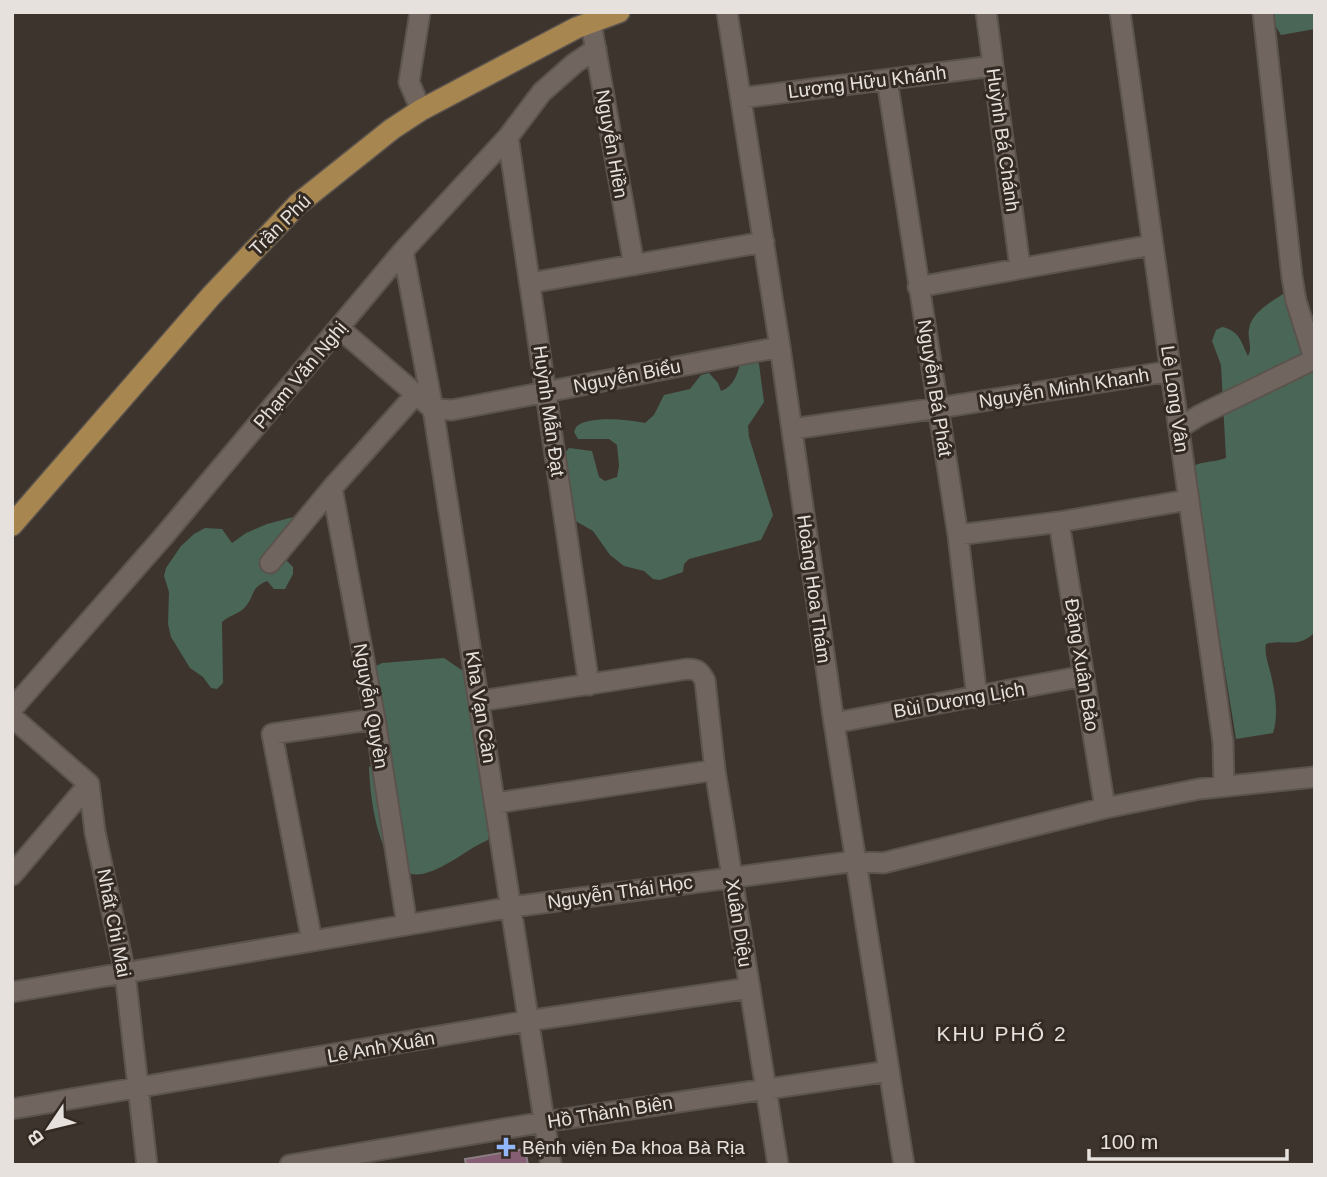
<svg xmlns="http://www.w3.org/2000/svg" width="1327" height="1177" font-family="Arial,sans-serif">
<rect width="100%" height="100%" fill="#3d342d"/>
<path fill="#496656" d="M 1271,12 L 1315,12 L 1315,29 L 1281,35 L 1273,22 Z
M 1288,291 L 1315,350 L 1315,632 C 1298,650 1284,638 1266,644 C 1264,653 1268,662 1270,671 C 1275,691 1279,714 1273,733 L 1236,739 L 1192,467 C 1204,460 1213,463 1226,458 L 1221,365 L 1212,341 L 1216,330 L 1222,327 C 1240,331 1241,342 1248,356 C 1253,347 1247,339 1249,329 C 1251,312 1275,299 1288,291 Z
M 750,347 L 759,364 L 764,402 L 748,426 L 749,437 L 773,515 L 761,540 L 689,559 L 684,564 L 683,572 L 660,580 L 653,579 L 644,571 L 624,566 L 610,555 L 593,531 L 572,519 L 563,455 L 569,448 L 592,451 L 599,477 L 605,481 L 617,477 L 619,466 L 617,445 L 609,439 L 578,439 L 574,432 L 576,427 C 588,415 629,420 645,423 L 654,415 L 664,395 L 690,389 L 701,375 L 709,373 L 718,383 L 721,391 C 738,385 739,366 743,350 Z
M 297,516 L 284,558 L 293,567 L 293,574 L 285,589 L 274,589 L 267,581 C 250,588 255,595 246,606 C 240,614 229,615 222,622 L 223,683 L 217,689 L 211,688 L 203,677 L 190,668 L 171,637 L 168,624 L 169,592 L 164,576 L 166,568 L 181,546 L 194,534 L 205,528 L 222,529 L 232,543 L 246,533 L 267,524 Z
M 444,658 L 466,673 L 490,834 L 488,840 C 467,849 448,867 426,873 C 379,887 370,797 369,767 L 388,758 L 374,667 L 382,663 Z"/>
<path fill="#865e73" stroke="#8a7e84" stroke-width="2" d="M 525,1149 L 528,1165 L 466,1165 L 465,1159 Z"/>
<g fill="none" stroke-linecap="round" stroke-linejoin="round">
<g stroke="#5b534d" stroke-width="23">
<path id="minor" d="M 420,12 L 409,82 L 421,110
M 727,12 L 780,347 L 834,723 L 904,1165
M 986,12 L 1020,267
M 1120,12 L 1223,742 L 1224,786
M 1263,12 L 1292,277 L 1296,301 L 1315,361
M 591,23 L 634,265
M 887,80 L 958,535 L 977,698
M 741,98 L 993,66
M 508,137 L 589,685
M 403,251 L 433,409 L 551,1165
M 530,283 L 764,242
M 918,287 L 1152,245
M 339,328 L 433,409 L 452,410 L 780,347
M 1179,428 L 1200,415 L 1315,359
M 792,429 L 938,408 L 1171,371
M 332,488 L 375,719 L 407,925
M 1059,522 L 1105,808
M 958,535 L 1059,522 L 1188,500
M 270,563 L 332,488 L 417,393
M 480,701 L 687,669 C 697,669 700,671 705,681 L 715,770 L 778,1165
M 12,709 L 163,537 L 403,251 L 508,137 L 542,92 L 575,63 L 596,49
M 12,717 L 89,784 L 95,832 L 125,973 L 147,1165
M 834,723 L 1084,676
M 496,803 L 715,770
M 12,875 L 89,784
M 312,941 L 272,734 L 375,719
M 12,992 L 512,907 L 856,861 L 883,863 L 1105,808 L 1199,789 L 1315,777
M 12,1109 L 527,1021 L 750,988
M 290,1165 L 544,1122 L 889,1071"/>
</g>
<g stroke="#5b534d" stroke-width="24">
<path id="major" d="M 12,525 L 211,296 L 298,204 L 392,129 L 421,110 L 576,28 L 619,12"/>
</g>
<use href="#minor" stroke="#70665f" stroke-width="19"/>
<use href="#major" stroke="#a78650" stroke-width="21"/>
</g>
<path fill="#92b7fd" stroke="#332a23" stroke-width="2.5" d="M502.5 1136.5h7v7h7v7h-7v7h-7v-7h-7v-7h7z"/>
<g text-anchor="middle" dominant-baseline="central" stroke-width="6" stroke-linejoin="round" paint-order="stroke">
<g font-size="19" fill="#e7e1dd" stroke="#332a23">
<text transform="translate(867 82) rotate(-7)">Lương Hữu Khánh</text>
<text transform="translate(1003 140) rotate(82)">Huỳnh Bá Chánh</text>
<text transform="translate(612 144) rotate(80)">Nguyễn Hiền</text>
<text transform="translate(280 225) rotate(-45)">Trần Phú</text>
<text transform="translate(300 375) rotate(-50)">Phạm Văn Nghị</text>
<text transform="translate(627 376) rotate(-11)">Nguyễn Biểu</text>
<text transform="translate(935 388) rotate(81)">Nguyễn Bá Phát</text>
<text transform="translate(1064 388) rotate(-9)">Nguyễn Minh Khanh</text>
<text transform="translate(1175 399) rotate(82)">Lê Long Vân</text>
<text transform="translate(549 411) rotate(82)">Huỳnh Mẫn Đạt</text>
<text transform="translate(814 589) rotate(82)">Hoàng Hoa Thám</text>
<text transform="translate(1082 665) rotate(81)">Đặng Xuân Bảo</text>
<text transform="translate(959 700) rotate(-10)">Bùi Dương Lịch</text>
<text transform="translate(371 706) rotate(80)">Nguyễn Quyền</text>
<text transform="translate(481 707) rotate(81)">Kha Vạn Cân</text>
<text transform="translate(620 892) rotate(-8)">Nguyễn Thái Học</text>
<text transform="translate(114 923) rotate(79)">Nhất Chi Mai</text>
<text transform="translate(739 923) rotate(81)">Xuân Diệu</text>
<text transform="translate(381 1047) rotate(-10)">Lê Anh Xuân</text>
<text transform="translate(610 1112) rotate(-9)">Hồ Thành Biên</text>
</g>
<g font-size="19" fill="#e7e1dd" stroke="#332a23" text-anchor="start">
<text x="522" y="1147">Bệnh viện Đa khoa Bà Rịa</text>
</g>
<g font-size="21" letter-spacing="2" fill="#e7e1dd" stroke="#332a23">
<text x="1002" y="1033">KHU PHỐ 2</text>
</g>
</g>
<rect width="1327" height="1177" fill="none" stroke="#e7e1dd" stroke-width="28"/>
<g transform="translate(49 1128) rotate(235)" stroke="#332a23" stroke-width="5" paint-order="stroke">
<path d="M0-5L12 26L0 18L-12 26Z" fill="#e7e1dd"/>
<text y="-10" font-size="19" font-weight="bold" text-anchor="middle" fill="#e7e1dd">B</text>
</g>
<path d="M1089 1149v10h198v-10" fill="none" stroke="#e7e1dd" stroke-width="3.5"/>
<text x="1100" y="1149" font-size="21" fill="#e7e1dd" stroke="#332a23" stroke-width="5" paint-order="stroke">100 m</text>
</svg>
